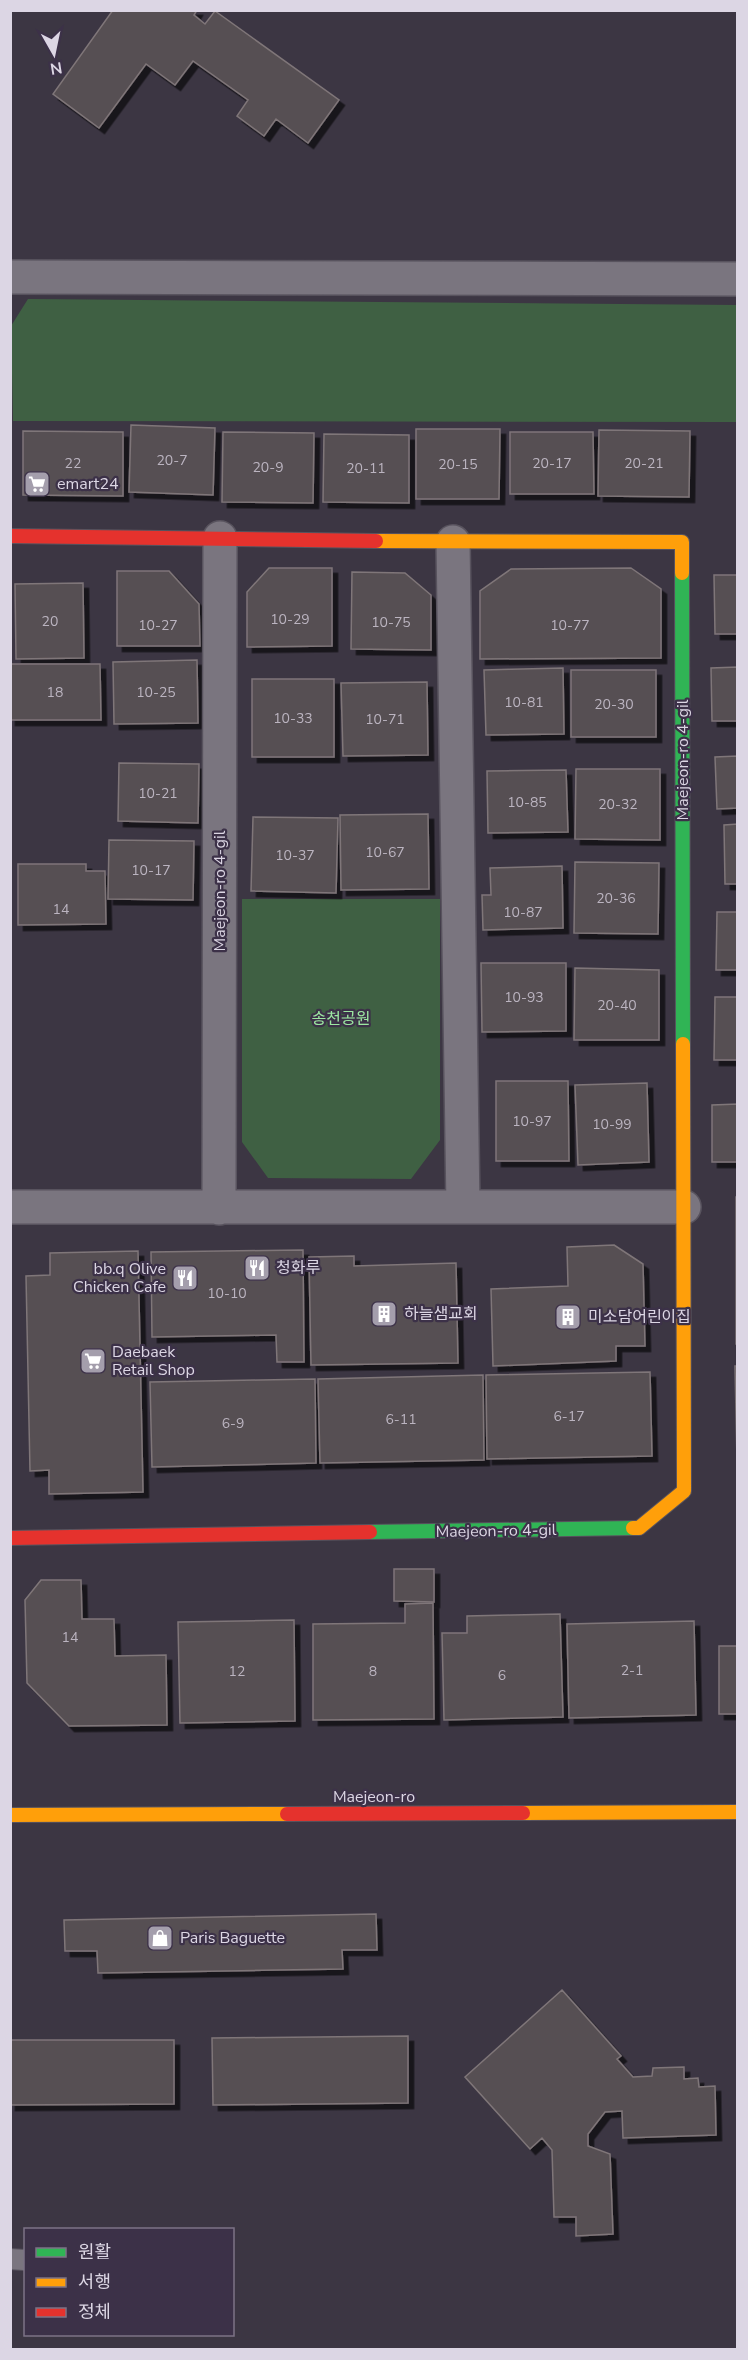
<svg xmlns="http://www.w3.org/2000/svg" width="748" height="2360" font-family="'Nunito Sans','Noto Sans KR',sans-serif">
<defs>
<filter id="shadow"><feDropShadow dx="5.5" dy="5.5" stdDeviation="0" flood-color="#0009"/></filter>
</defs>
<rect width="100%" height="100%" fill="#3c3643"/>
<path fill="#3f6043" d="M 28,299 L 737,305 L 737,422 L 13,421 L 11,326 Z
M 242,899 L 440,899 L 440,1140 L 411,1179 L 268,1178 L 242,1142 Z"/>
<path fill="#574f52" stroke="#7f7679" stroke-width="1.5" filter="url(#shadow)" d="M 113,10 L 197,10 L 194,15 L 205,24 L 215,11 L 339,100 L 308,143 L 276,119 L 264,136 L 237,116 L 248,100 L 193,61 L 175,85 L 146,64 L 99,128 L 53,94 Z
M 131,425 L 215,428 L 213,495 L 129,492 Z
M 416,429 L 500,429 L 499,499 L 416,499 Z
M 599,430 L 690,431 L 689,497 L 598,496 Z
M 23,431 L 123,432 L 123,496 L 23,495 Z
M 223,432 L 314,433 L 313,503 L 222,502 Z
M 510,432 L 593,432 L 594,494 L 510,494 Z
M 324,434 L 409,435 L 409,503 L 323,502 Z
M 269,568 L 332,568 L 332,646 L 247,647 L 247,592 Z
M 631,568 L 661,589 L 661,658 L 480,659 L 480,591 L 511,569 Z
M 117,571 L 169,571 L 199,604 L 200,646 L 117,646 Z
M 352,572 L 405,573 L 431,595 L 431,650 L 351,649 Z
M 714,575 L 738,575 L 738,634 L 715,634 Z
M 83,583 L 84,658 L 16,659 L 15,584 Z
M 197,660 L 198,723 L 114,724 L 113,662 Z
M 10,664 L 100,664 L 101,720 L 10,720 Z
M 738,667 L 738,721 L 712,721 L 711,668 Z
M 563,668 L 564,734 L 486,735 L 484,670 Z
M 571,670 L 656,670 L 656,737 L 571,737 Z
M 252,679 L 334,679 L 334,757 L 252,757 Z
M 427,682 L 428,755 L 343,756 L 341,683 Z
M 738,756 L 738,808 L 717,809 L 715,757 Z
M 119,763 L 199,764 L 198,823 L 118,821 Z
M 576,769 L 660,769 L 660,840 L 575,839 Z
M 566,770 L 568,832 L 488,833 L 487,771 Z
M 428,814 L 429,889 L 341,890 L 340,815 Z
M 253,817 L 338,818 L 336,893 L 251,891 Z
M 738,824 L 738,884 L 725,884 L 724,825 Z
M 109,840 L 194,841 L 193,900 L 108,899 Z
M 575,862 L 659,863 L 658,934 L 574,933 Z
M 18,864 L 86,864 L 86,871 L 105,871 L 106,924 L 18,925 Z
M 562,866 L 563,928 L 483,930 L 482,895 L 491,895 L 490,868 Z
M 717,912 L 738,912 L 738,970 L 716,970 Z
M 481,963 L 566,963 L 566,1031 L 482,1032 Z
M 575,968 L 659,970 L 659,1040 L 574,1040 Z
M 715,997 L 738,997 L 738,1060 L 714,1060 Z
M 496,1081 L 568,1081 L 569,1161 L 496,1161 Z
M 647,1083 L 649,1162 L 578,1165 L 575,1085 Z
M 738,1104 L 738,1162 L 712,1162 L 712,1105 Z
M 736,1197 L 738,1197 L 738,1344 L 736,1344 Z
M 614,1245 L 643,1264 L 645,1346 L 616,1346 L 616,1361 L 493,1366 L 491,1289 L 568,1286 L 567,1247 Z
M 303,1250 L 304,1362 L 277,1362 L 276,1335 L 152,1337 L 151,1252 Z
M 138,1251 L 143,1492 L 49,1494 L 49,1470 L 30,1471 L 26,1276 L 50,1275 L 50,1253 Z
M 354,1256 L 354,1266 L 456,1263 L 458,1363 L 311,1365 L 309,1257 Z
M 735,1366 L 738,1366 L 738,1509 Z
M 650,1372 L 652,1456 L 487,1459 L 486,1375 Z
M 483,1375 L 484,1460 L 320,1463 L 318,1379 Z
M 315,1379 L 316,1463 L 152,1467 L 150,1382 Z
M 394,1569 L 434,1569 L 434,1602 L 394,1601 Z
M 41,1580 L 81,1580 L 82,1619 L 114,1619 L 115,1656 L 166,1655 L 167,1725 L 69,1726 L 27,1683 L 25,1600 Z
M 433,1603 L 434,1719 L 313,1720 L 313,1624 L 405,1623 L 405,1604 Z
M 560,1614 L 563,1717 L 444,1720 L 442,1633 L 467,1633 L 467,1616 Z
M 294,1620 L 295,1721 L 180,1723 L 178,1622 Z
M 694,1621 L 696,1715 L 569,1718 L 567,1624 Z
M 719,1646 L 738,1646 L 738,1714 L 719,1714 Z
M 376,1914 L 377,1950 L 342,1950 L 343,1969 L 98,1973 L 97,1951 L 65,1951 L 64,1920 Z
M 562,1990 L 621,2056 L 617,2059 L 633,2077 L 652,2076 L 653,2068 L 684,2067 L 684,2079 L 698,2078 L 699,2087 L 715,2086 L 716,2135 L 623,2138 L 622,2111 L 605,2112 L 588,2134 L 588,2146 L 610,2154 L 613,2234 L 576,2236 L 576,2217 L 554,2217 L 552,2150 L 542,2138 L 530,2149 L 465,2077 Z
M 408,2036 L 408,2103 L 213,2105 L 212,2038 Z
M 10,2040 L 174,2040 L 174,2104 L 10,2105 Z"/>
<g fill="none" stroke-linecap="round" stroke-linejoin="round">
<g stroke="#58535e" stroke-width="22">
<path id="lane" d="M 10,2259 L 24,2260"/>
</g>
<g stroke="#58535e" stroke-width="36">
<path id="street" d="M 10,277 L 738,279
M 453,542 L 463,1207
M 10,1207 L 684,1207
M 219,1208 L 220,538"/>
</g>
<g stroke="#58535e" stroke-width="16">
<path id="fast" d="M 682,573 L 683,1044
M 370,1532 L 633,1528"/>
</g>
<g stroke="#58535e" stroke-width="16">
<path id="slow" d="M 376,541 L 682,542 L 682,573
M 633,1528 L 639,1528 L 684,1491 L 683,1044
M 523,1813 L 738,1812
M 10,1815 L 287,1814"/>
</g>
<g stroke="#58535e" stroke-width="16">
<path id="jam" d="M 10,536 L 376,541
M 10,1538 L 370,1532
M 287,1814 L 523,1813"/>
</g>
<use href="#lane" stroke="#7a757f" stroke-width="20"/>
<use href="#street" stroke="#7a757f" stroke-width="33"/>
<use href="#fast" stroke="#30b455" stroke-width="14"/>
<use href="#slow" stroke="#ff9f0a" stroke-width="14"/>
<use href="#jam" stroke="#e5322d" stroke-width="14"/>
</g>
<defs>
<g id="supermarket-square" transform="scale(1.35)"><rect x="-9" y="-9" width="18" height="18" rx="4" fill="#a49eac" stroke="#3c3148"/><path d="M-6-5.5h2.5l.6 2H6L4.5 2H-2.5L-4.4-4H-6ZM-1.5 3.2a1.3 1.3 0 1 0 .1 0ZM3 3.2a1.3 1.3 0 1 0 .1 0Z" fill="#fff"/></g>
<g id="restaurant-square" transform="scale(1.35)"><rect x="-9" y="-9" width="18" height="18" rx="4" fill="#a49eac" stroke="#3c3148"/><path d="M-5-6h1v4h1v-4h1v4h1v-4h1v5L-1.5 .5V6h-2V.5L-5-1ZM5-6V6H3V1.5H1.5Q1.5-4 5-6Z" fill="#fff"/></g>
<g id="building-square" transform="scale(1.35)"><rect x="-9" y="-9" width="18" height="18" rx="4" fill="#a49eac" stroke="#3c3148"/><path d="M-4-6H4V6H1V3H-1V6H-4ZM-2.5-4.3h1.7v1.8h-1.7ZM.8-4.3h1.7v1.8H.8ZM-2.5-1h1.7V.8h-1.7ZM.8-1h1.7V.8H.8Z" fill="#fff"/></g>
<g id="shop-square" transform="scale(1.35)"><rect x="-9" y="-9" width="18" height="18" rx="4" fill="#a49eac" stroke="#3c3148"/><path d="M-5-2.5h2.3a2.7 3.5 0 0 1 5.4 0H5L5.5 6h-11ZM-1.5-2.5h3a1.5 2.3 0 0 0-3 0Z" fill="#fff"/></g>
</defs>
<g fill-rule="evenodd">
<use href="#supermarket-square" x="37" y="484"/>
<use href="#restaurant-square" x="257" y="1268"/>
<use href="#restaurant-square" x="185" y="1278"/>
<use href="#building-square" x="384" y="1314"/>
<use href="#building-square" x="568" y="1317"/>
<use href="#supermarket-square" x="93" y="1361"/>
<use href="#shop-square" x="160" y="1938"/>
</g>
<g text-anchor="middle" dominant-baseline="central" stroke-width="4.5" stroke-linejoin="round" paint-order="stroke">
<g font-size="14" fill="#bbb4c0">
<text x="172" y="460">20-7</text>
<text x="73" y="463">22</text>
<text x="552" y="463">20-17</text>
<text x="644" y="463">20-21</text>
<text x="458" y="464">20-15</text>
<text x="268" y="467">20-9</text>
<text x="366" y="468">20-11</text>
<text x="290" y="619">10-29</text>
<text x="50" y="621">20</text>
<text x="391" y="622">10-75</text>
<text x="158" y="625">10-27</text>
<text x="570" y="625">10-77</text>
<text x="55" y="692">18</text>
<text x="156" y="692">10-25</text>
<text x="524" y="702">10-81</text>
<text x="614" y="704">20-30</text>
<text x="293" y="718">10-33</text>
<text x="385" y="719">10-71</text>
<text x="158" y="793">10-21</text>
<text x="527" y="802">10-85</text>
<text x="618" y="804">20-32</text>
<text x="385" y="852">10-67</text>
<text x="295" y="855">10-37</text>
<text x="151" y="870">10-17</text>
<text x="616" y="898">20-36</text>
<text x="61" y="909">14</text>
<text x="523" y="912">10-87</text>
<text x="524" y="997">10-93</text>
<text x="617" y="1005">20-40</text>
<text x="532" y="1121">10-97</text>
<text x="612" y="1124">10-99</text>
<text x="227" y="1293">10-10</text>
<text x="569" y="1416">6-17</text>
<text x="401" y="1419">6-11</text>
<text x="233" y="1423">6-9</text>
<text x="70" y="1637">14</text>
<text x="632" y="1670">2-1</text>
<text x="237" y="1671">12</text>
<text x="373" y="1671">8</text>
<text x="502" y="1675">6</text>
</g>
<g font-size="16" fill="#dcd6e4" stroke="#3c3148" text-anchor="start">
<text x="57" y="484">emart24</text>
<text x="276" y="1268">청화루</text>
<text x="166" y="1269" text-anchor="end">bb.q Olive<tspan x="166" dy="18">Chicken Cafe</tspan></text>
<text x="404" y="1314">하늘샘교회</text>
<text x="588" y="1317">미소담어린이집</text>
<text x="112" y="1352">Daebaek<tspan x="112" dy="18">Retail Shop</tspan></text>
<text x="180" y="1938">Paris Baguette</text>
</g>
<g font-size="16" fill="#dcd6e4" stroke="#3c3148">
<text transform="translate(683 760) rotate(-90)">Maejeon-ro 4-gil</text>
<text transform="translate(220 891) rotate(-90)">Maejeon-ro 4-gil</text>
<text transform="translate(496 1531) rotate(-1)">Maejeon-ro 4-gil</text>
<text x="374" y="1797">Maejeon-ro</text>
</g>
<g font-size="16" fill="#9ce7a1" stroke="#3c3148">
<text x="341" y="1019">송천공원</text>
</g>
</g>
<rect width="748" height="2360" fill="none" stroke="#dcd6e4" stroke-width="24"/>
<rect x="24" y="2228" width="210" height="108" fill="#3c3148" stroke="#7c7386" stroke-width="1.5"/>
<rect x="36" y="2248" width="30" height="9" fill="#30b455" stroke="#7c7386" stroke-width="1.5"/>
<text x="78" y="2258" font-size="18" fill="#dcd6e4">원활</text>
<rect x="36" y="2278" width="30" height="9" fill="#ff9f0a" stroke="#7c7386" stroke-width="1.5"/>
<text x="78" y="2288" font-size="18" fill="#dcd6e4">서행</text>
<rect x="36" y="2308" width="30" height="9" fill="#e5322d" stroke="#7c7386" stroke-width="1.5"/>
<text x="78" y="2318" font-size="18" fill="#dcd6e4">정체</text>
<g transform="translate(54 54) rotate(171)" stroke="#3c3148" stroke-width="4.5" paint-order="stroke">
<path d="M0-4.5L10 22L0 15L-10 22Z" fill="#dcd6e4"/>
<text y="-9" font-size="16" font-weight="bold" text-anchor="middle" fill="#dcd6e4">N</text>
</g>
</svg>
